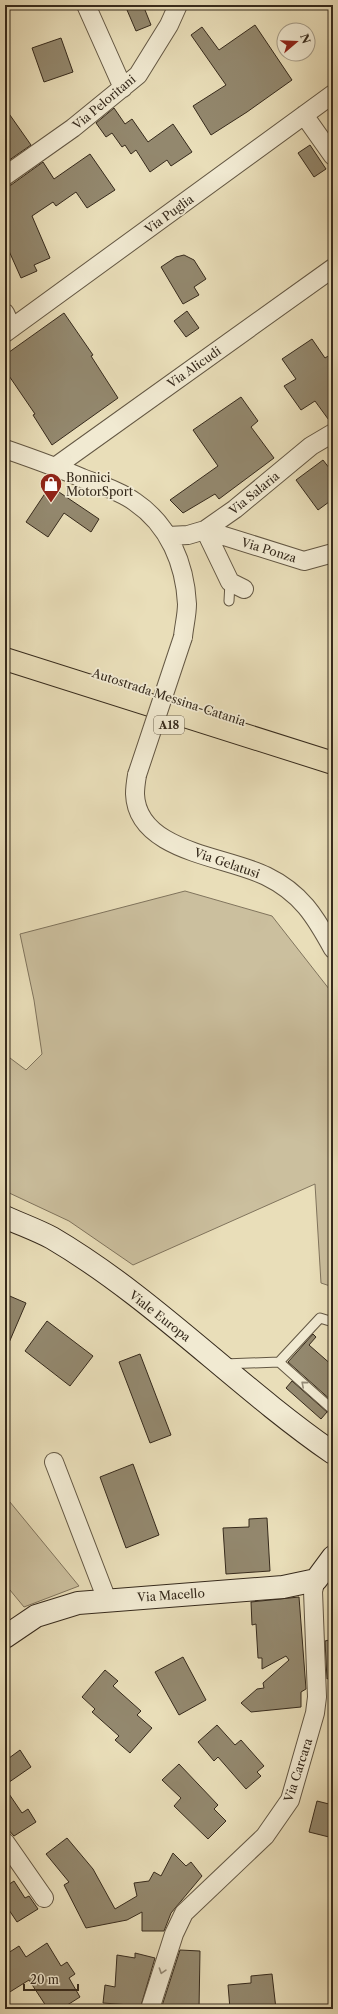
<svg xmlns="http://www.w3.org/2000/svg" width="338" height="2014" font-family="'Libre Caslon Text',serif">
<rect width="100%" height="100%" fill="#e9deb9"/>
<filter id="stains"><feTurbulence type="fractalNoise" baseFrequency=".005" numOctaves="4"/><feColorMatrix values="0 0 0 0 .2 0 0 0 0 .09 0 0 0 0 .02 0 0 0 .5 -.17"/></filter>
<radialGradient id="worn" r=".72"><stop offset=".6" stop-color="#630" stop-opacity="0"/><stop offset="1" stop-color="#630" stop-opacity=".3"/></radialGradient>
<path fill="#cbbf9e" stroke="#80745d" d="M 185,891 L 272,916 L 333,994 L 333,1287 L 321,1283 L 315,1184 L 133,1265 L 69,1221 L 5,1191 L 5,1057 L 6,1055 L 26,1070 L 42,1054 L 34,1000 L 20,934 Z
M 5,1496 L 79,1586 L 24,1607 L 5,1584 Z"/>
<path fill="#93886e" stroke="#362a1c" d="M 139,5 L 143,5 L 151,25 L 136,31 L 127,10 Z
M 255,25 L 292,80 L 247,112 L 211,135 L 193,106 L 226,85 L 191,35 L 202,27 L 219,50 Z
M 61,38 L 73,72 L 44,82 L 32,48 Z
M 5,108 L 31,145 L 5,163 Z
M 114,108 L 125,124 L 132,119 L 148,142 L 173,124 L 192,152 L 171,166 L 167,160 L 150,172 L 136,150 L 131,154 L 125,145 L 122,147 L 112,133 L 106,137 L 96,123 Z
M 310,145 L 326,169 L 314,177 L 298,153 Z
M 90,154 L 115,190 L 87,208 L 76,192 L 56,206 L 53,202 L 32,216 L 50,258 L 34,265 L 37,271 L 21,278 L 5,242 L 5,186 L 11,185 L 43,162 L 54,179 Z
M 184,255 L 194,260 L 206,279 L 194,287 L 199,295 L 183,304 L 161,267 L 176,257 Z
M 187,311 L 199,328 L 186,337 L 174,321 Z
M 64,313 L 93,355 L 91,356 L 118,398 L 52,445 L 33,415 L 35,414 L 5,370 L 5,355 Z
M 312,339 L 325,358 L 333,353 L 333,423 L 331,423 L 315,401 L 301,410 L 284,386 L 296,379 L 282,359 Z
M 241,397 L 258,421 L 251,427 L 274,458 L 219,499 L 215,494 L 183,513 L 170,500 L 218,466 L 193,430 Z
M 323,460 L 333,473 L 333,499 L 318,510 L 296,480 Z
M 50,486 L 99,519 L 91,532 L 64,513 L 48,537 L 26,522 Z
M 5,1294 L 26,1303 L 5,1352 Z
M 47,1321 L 93,1356 L 70,1386 L 25,1351 Z
M 313,1334 L 316,1337 L 309,1345 L 333,1366 L 333,1402 L 288,1362 Z
M 140,1354 L 171,1435 L 150,1443 L 119,1362 Z
M 292,1381 L 327,1412 L 321,1419 L 286,1388 Z
M 133,1464 L 159,1535 L 126,1548 L 100,1477 Z
M 267,1518 L 270,1571 L 226,1574 L 223,1528 L 249,1527 L 249,1519 Z
M 299,1597 L 306,1689 L 301,1692 L 301,1707 L 251,1712 L 241,1703 L 257,1689 L 264,1688 L 263,1683 L 289,1660 L 286,1656 L 262,1669 L 262,1658 L 258,1658 L 256,1624 L 252,1625 L 251,1602 Z
M 333,1639 L 333,1676 L 327,1679 L 325,1641 Z
M 183,1657 L 206,1700 L 179,1715 L 155,1672 Z
M 105,1670 L 118,1681 L 113,1686 L 141,1711 L 137,1715 L 152,1728 L 130,1753 L 115,1740 L 119,1736 L 92,1712 L 95,1709 L 82,1697 Z
M 217,1725 L 235,1745 L 241,1740 L 264,1766 L 257,1772 L 261,1776 L 246,1789 L 218,1757 L 214,1761 L 198,1742 Z
M 20,1750 L 31,1767 L 5,1785 L 5,1761 Z
M 179,1764 L 218,1805 L 214,1809 L 226,1821 L 208,1839 L 174,1806 L 181,1798 L 162,1780 Z
M 5,1788 L 22,1813 L 28,1809 L 36,1822 L 14,1836 L 5,1826 Z
M 317,1801 L 333,1805 L 333,1838 L 309,1832 Z
M 67,1838 L 93,1869 L 115,1909 L 137,1896 L 134,1883 L 149,1881 L 154,1872 L 161,1876 L 173,1853 L 186,1866 L 191,1862 L 202,1876 L 171,1913 L 164,1931 L 142,1931 L 142,1912 L 127,1920 L 86,1928 L 64,1885 L 69,1882 L 46,1854 Z
M 14,1881 L 25,1898 L 29,1896 L 38,1909 L 17,1922 L 5,1904 L 5,1887 Z
M 47,1943 L 61,1966 L 67,1962 L 75,1974 L 69,1978 L 80,1997 L 61,2009 L 48,2009 L 29,1980 L 5,1995 L 5,1955 L 19,1946 L 26,1957 Z
M 180,1950 L 200,1951 L 199,2009 L 161,2009 Z
M 135,1953 L 155,1958 L 140,2009 L 129,2009 L 130,2005 L 103,2003 L 105,1985 L 115,1987 L 117,1955 L 135,1958 Z
M 272,1974 L 276,2009 L 230,2009 L 228,1985 L 251,1983 L 251,1976 Z"/>
<g fill="none" stroke-linecap="round" stroke-linejoin="round">
<g stroke="#635743" stroke-width="11">
<path id="lane" d="M 229,601 L 230,582
M 279,1362 L 320,1318 L 333,1322
M 224,1364 L 279,1362 L 333,1410"/>
</g>
<g stroke="#635743" stroke-width="20">
<path id="street" d="M 86,5 L 123,88
M 304,115 L 333,156
M 5,176 L 73,128 L 138,75 L 169,25 L 178,5
M 5,313 L 12,328
M 5,333 L 333,94
M 5,449 C 31,458 57,467 82,478 C 100,485 120,491 135,502 C 169,525 185,564 187,604 C 187,615 184,626 183,637
M 55,467 L 333,268
M 205,530 L 304,561 L 333,553
M 205,530 L 230,582 L 244,589
M 168,536 L 188,535 L 205,530 L 235,509 L 311,446 L 333,433
M 137,775 C 136,781 135,788 135,794 C 137,852 226,856 266,876 C 301,893 315,916 333,949
M 54,1462 L 107,1600
M 5,1842 L 44,1898
M 150,2009 L 174,1934 L 184,1913 L 265,1836 L 290,1800 L 315,1713 L 317,1697 L 313,1591 L 316,1580"/>
</g>
<g stroke="#362a1c" stroke-width="24">
<path id="secondary" d="M 5,1217 C 20,1224 37,1230 52,1238 C 154,1298 236,1386 333,1453
M 5,1637 L 36,1616 L 78,1603 L 283,1587 L 316,1580 L 333,1557"/>
</g>
<g stroke="#362a1c" stroke-width="24">
<path id="highway" d="M 5,659 L 333,763"/>
</g>
<use href="#lane" stroke="#f1ead2" stroke-width="9"/>
<use href="#street" stroke="#f1ead2" stroke-width="18"/>
<use href="#secondary" stroke="#f1ead2" stroke-width="22"/>
<use href="#highway" stroke="#e9deb9" stroke-width="22"/>
<g stroke="#635743" stroke-width="20" stroke-linecap="butt">
<path id="street-bridge" d="M 137,775 L 183,637"/>
</g>
<use href="#street-bridge" stroke="#f1ead2" stroke-width="18"/>
</g>
<defs><path id="oneway-chevron" d="M-2-3.5L2.5 0L-2 3.5" fill="none" stroke-width="1.6" stroke-linecap="round" stroke-linejoin="round"/></defs>
<g stroke="#948a77">
<use href="#oneway-chevron" transform="translate(304 1384) rotate(-139)"/>
<use href="#oneway-chevron" transform="translate(162 1971) rotate(108)"/>
</g>
<defs>
<g id="shop-pin" transform="scale(1.15)"><path d="M0 17L-7.5 6A9.5 9.5 0 1 1 7.5 6Z" fill="#8f2418" stroke="#f1ead2"/><path d="M-5-2.5h2.3a2.7 3.5 0 0 1 5.4 0H5L5.5 6h-11ZM-1.5-2.5h3a1.5 2.3 0 0 0-3 0Z" fill="#fff"/></g>
</defs>
<g fill-rule="evenodd">
<use href="#shop-pin" x="51" y="484"/>
</g>
<g text-anchor="middle" dominant-baseline="central" stroke-width="3.5" stroke-linejoin="round" paint-order="stroke">
<rect fill="#f1ead2" stroke="#6e6453" stroke-width="1" x="154" y="716" width="30" height="18" rx="3"/>
<g font-size="11" font-weight="bold" fill="#362a1c">
<text x="169" y="725">A18</text>
</g>
<g font-size="12" fill="#362a1c" stroke="#f1ead2">
<text transform="translate(104 102) rotate(-40)">Via Peloritani</text>
<text transform="translate(169 214) rotate(-36)">Via Puglia</text>
<text transform="translate(194 367) rotate(-35)">Via Alicudi</text>
<text transform="translate(254 493) rotate(-39)">Via Salaria</text>
<text transform="translate(269 550) rotate(17)">Via Ponza</text>
<text transform="translate(169 697) rotate(18)">Autostrada Messina-Catania</text>
<text transform="translate(227 863) rotate(19)">Via Gelatusi</text>
<text transform="translate(160 1316) rotate(38)">Viale Europa</text>
<text transform="translate(171 1595) rotate(-4)">Via Macello</text>
<text transform="translate(298 1770) rotate(-72)">Via Carcara</text>
</g>
<g font-size="12" fill="#362a1c" stroke="#f1ead2" text-anchor="start">
<text x="66" y="477">Bonnici<tspan x="66" dy="14">MotorSport</tspan></text>
</g>
</g>
<rect width="338" height="2014" fill="none" stroke="#e9deb9" stroke-width="20"/>
<rect x="6" y="6" width="326" height="2002" fill="none" stroke="#362a1c" stroke-width="2"/>
<rect x="10" y="10" width="318" height="1994" fill="none" stroke="#362a1c"/>
<g transform="translate(296 42) rotate(71)"><circle r="19" fill="#f1ead2" stroke="#a69d89"/>
<path d="M0-3L7 15L0 10L-7 15Z" fill="#8f2418"/>
<text y="-6" font-size="11" font-weight="bold" text-anchor="middle" fill="#362a1c">N</text>
</g>
<path d="M24 1984v6h54v-6" fill="none" stroke="#362a1c" stroke-width="2"/>
<text x="30" y="1984" font-size="12" fill="#362a1c" stroke="#f1ead2" stroke-width="3" paint-order="stroke">20 m</text>
<rect width="100%" height="100%" filter="url(#stains)"/>
<rect width="100%" height="100%" fill="url(#worn)"/>
</svg>
